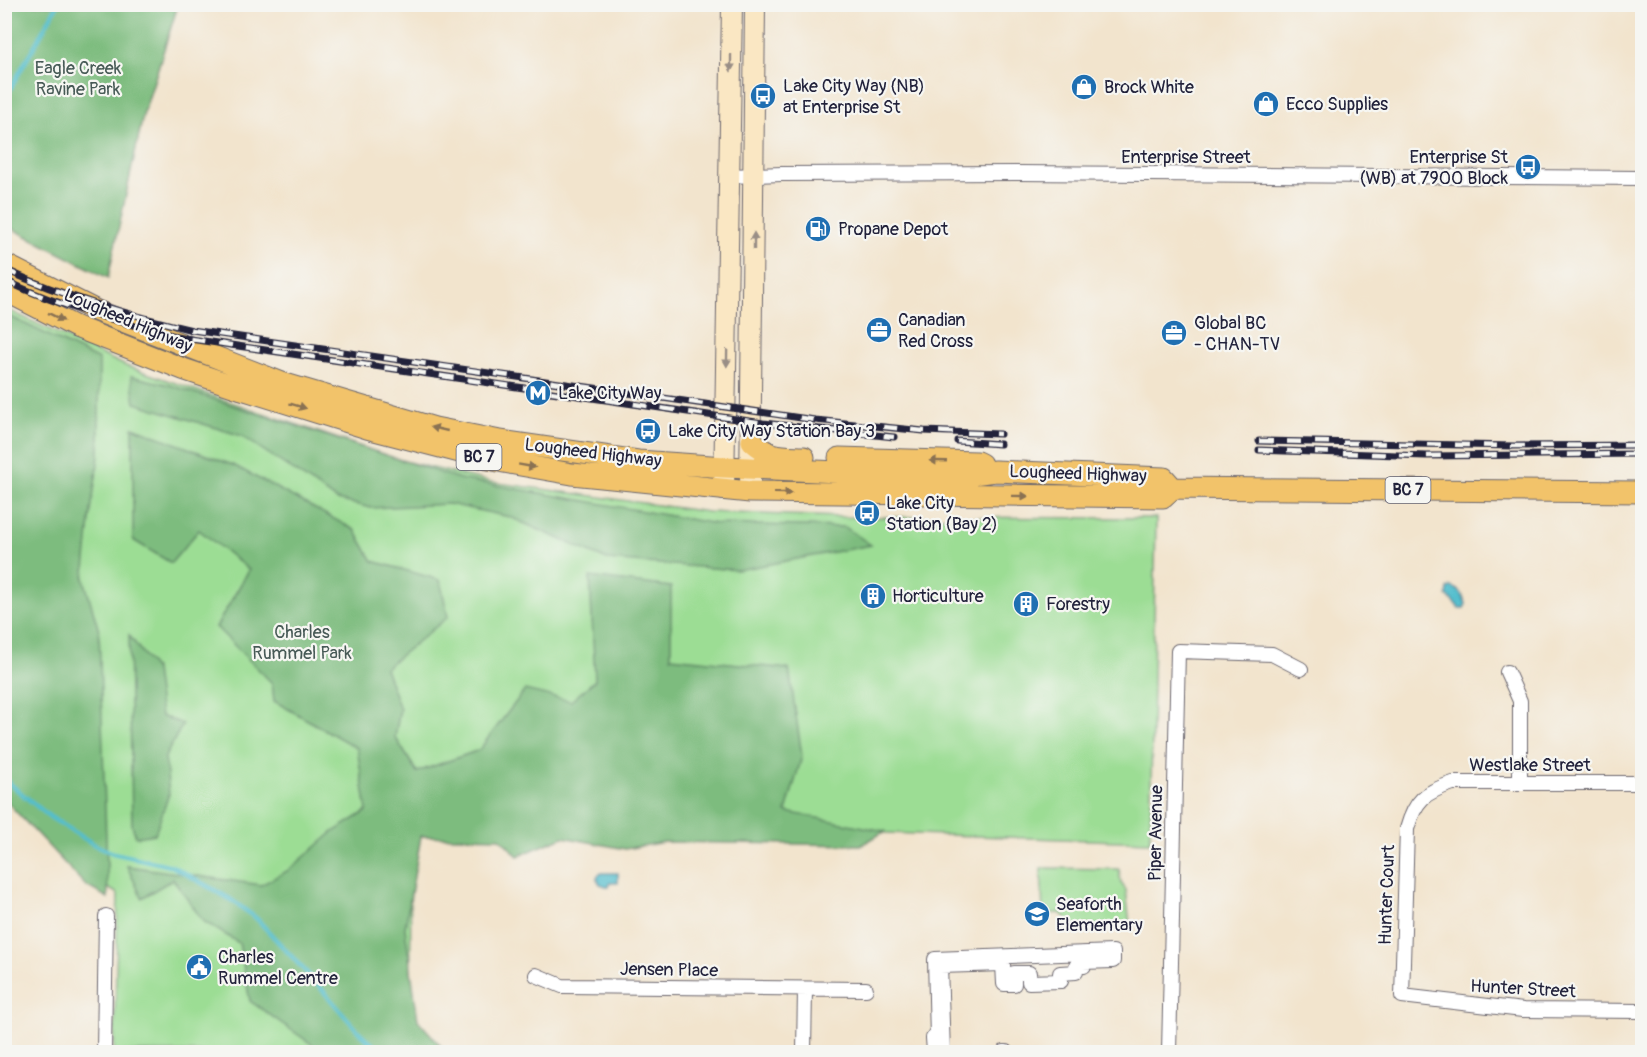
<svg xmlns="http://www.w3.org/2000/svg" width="1647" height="1057" font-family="Pangolin,sans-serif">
<rect width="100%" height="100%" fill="#f6f6f2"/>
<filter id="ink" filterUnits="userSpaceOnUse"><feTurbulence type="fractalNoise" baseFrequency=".0167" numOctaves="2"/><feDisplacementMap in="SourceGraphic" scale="12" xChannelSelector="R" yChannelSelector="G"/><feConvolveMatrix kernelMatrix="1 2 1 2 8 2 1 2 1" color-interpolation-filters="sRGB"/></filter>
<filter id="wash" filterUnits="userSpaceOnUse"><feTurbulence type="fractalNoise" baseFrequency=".008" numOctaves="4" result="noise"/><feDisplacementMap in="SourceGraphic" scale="24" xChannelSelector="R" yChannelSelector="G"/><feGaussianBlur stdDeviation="1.35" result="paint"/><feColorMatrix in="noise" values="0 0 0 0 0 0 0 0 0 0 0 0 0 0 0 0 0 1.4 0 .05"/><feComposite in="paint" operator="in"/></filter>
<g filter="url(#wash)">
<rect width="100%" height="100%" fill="#f2e4cd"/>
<path fill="#9cdd94" stroke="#5f8068" stroke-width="1.5" d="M 4,308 L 126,366 L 400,460 L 491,482 L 708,512 L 842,517 L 1156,518 L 1150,842 L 410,817 L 411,1023 L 435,1052 L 114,1052 L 118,894 L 96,881 L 5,784 Z
M 1041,868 L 1119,869 L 1121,883 L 1126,890 L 1130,925 L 1067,926 L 1067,919 L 1060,913 L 1043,914 Z"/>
<path fill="#7dbc7e" stroke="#506f5c" stroke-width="1.5" d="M 4,5 L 178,5 L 143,116 L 108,278 L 5,225 Z
M 5,314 L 99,360 L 99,456 L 91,511 L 84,579 L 99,631 L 108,898 L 86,886 L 5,800 Z
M 131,376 L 170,385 L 460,479 L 717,524 L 845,527 L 871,545 L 738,570 L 607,560 L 510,517 L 449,504 L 371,508 L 337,500 L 242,436 L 135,403 Z
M 133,427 L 235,466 L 355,530 L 373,561 L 440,580 L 448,617 L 385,668 L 400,709 L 395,737 L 417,772 L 479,750 L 525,690 L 571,701 L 595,680 L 590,577 L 671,587 L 671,657 L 789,669 L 802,756 L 786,812 L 885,831 L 862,845 L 664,842 L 625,849 L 563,837 L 518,856 L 500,838 L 421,836 L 405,928 L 418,1020 L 446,1052 L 323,1052 L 250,1001 L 239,943 L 203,921 L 173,879 L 142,898 L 127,866 L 261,885 L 289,870 L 333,832 L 367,811 L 357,748 L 274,701 L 272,683 L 216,627 L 249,570 L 199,530 L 171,563 L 133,540 Z
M 129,635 L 155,670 L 161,716 L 183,724 L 165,757 L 169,794 L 155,834 L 136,837 L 132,825 Z"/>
<path fill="#52becd" stroke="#3a7084" stroke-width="1.5" d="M 1451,587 C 1459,588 1464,596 1466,604 L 1464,608 L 1460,608 L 1447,596 L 1448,589 Z
M 602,873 L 618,873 L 618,883 L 610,883 L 609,887 L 600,884 L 597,879 L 598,875 Z"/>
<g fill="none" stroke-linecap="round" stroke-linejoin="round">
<path stroke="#52becd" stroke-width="4.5" d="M 4,100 L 58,4
M 4,779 L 50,817 L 95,845 L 113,853 L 172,866 L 230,899 L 256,918 L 318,985 L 359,1032 L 381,1052"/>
</g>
</g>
<g filter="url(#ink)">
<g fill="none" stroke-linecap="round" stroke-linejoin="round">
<g stroke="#6b666e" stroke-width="16">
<path id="street" d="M 730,176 L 782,174 L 1017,173 L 1642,178
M 1507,672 L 1520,701 L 1520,782
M 1642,783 L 1453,783 C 1425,792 1415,800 1407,829 L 1402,996 L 1523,1010 L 1642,1011
M 536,975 L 562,986 L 866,989
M 104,1052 L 106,916
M 804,1052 L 805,989
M 934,1052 L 933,1038 L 937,1038 L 935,959 L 1113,952 L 1113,961 L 1083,962 L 1084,966 L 1076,966 L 1076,972 L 1060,973 L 1061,981 L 1029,982 L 1029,973 L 1014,973 L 1014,984 L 1004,984 L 1003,964 L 940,966 L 943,1052
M 1004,1052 L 1006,1052
M 1169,1052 L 1178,651 L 1272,654 L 1301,669"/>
</g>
<g stroke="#6b666e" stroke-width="22">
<path id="secondary" d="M 724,490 L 732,4
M 750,492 L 755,4"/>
</g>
<g stroke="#6b666e" stroke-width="23">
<path id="primary" d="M 4,264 L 97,311 L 282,383 L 435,428 L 500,441 L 638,461 L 725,467 L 950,477 L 995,471 L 1164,478 L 1173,488
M 4,290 L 76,327 L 183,369 L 242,389 L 367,428 L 487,459 L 572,474 L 750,492 L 1163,497 L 1173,488
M 752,441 C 771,458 780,456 804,457
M 839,458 L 977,462 L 981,464
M 1173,488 L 1642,492"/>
</g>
<use href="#street" stroke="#fff" stroke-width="14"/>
<use href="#secondary" stroke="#fae7c3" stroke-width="20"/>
<use href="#primary" stroke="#f2c36a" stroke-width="21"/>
<g stroke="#22223b" stroke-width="7">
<path id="rail" d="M 4,269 C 64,297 128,314 192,330 L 815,420 L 924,431 L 1000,434
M 4,280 C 63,308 127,325 190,339 L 763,423 L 894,437
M 957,441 L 1000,444
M 1259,441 L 1514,446 L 1642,445
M 1259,450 L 1426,456 L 1642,454"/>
</g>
<use href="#rail" stroke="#f6f6f2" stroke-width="4.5" stroke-dasharray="14" stroke-linecap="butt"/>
</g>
<defs><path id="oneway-solid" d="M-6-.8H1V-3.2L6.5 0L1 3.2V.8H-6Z" transform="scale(1.5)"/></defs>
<g fill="#998e86">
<use href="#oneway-solid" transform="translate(731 63) rotate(90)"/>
<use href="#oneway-solid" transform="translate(754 241) rotate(-90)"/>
<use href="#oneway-solid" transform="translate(727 358) rotate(91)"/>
</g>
<g fill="#8a7252">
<use href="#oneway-solid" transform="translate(56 317) rotate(27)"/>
<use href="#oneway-solid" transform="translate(298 406) rotate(17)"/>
<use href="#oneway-solid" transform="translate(439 429) rotate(-167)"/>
<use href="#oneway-solid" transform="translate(938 461) rotate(-178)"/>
<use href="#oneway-solid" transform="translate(527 466) rotate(10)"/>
<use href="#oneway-solid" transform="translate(783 493) rotate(1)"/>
<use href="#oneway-solid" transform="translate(1020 496) rotate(1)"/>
</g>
</g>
<defs>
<g id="shop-disc" transform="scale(1.35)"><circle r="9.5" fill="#1f6fb2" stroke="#f6f6f2"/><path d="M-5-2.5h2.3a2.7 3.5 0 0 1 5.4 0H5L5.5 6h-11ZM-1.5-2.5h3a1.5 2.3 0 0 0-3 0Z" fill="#fff"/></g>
<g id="bus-disc" transform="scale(1.35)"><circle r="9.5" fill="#1f6fb2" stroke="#f6f6f2"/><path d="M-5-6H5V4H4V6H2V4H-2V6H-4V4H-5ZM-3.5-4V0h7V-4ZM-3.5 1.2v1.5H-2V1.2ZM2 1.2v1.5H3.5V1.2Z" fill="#fff"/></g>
<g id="fuel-disc" transform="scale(1.35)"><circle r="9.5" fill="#1f6fb2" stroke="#f6f6f2"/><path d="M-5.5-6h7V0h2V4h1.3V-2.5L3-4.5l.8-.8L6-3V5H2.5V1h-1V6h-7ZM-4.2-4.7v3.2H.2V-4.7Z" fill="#fff"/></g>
<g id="office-disc" transform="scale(1.35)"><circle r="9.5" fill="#1f6fb2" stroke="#f6f6f2"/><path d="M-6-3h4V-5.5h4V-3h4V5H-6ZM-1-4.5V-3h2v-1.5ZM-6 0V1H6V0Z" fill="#fff"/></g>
<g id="metro-disc" transform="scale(1.35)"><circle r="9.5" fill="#1f6fb2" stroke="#f6f6f2"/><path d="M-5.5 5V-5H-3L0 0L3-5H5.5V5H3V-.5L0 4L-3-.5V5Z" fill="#fff"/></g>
<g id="building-disc" transform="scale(1.35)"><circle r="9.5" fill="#1f6fb2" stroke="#f6f6f2"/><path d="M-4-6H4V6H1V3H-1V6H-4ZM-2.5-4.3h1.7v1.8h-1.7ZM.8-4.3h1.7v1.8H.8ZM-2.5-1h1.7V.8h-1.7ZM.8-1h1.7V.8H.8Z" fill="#fff"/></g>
<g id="school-disc" transform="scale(1.35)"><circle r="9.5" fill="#1f6fb2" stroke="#f6f6f2"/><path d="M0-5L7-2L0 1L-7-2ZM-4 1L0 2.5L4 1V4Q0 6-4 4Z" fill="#fff"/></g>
<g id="civic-disc" transform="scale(1.35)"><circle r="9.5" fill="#1f6fb2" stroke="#f6f6f2"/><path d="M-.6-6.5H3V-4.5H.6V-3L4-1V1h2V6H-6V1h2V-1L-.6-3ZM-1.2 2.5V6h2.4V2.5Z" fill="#fff"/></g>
</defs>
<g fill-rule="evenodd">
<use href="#shop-disc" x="1084" y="87"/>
<use href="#bus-disc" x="763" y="96"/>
<use href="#shop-disc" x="1266" y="104"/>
<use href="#bus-disc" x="1528" y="167"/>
<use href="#fuel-disc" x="818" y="229"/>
<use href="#office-disc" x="879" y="330"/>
<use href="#office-disc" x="1174" y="333"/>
<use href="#metro-disc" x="538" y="393"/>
<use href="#bus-disc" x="648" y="431"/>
<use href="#bus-disc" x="867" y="513"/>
<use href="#building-disc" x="873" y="596"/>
<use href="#building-disc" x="1026" y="604"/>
<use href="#school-disc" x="1037" y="914"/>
<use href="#civic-disc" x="199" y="967"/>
</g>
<g text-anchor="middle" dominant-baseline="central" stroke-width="4.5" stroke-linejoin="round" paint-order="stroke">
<g fill="#f6f6f2" stroke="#626272" stroke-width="1.5">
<rect x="456.5" y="444" width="45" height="26" rx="4.5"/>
<rect x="1385.5" y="477" width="45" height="26" rx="4.5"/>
</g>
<g font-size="16" font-weight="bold" fill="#22223b">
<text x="479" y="457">BC 7</text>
<text x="1408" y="490">BC 7</text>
</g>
<g font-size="18" fill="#475a56" stroke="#f6f6f2">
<text x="78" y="68">Eagle Creek<tspan x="78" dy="21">Ravine Park</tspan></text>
<text x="302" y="632">Charles<tspan x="302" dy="21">Rummel Park</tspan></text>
</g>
<g font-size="18" fill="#22223b" stroke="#f6f6f2" text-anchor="start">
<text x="783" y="86">Lake City Way (NB)<tspan x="783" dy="21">at Enterprise St</tspan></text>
<text x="1104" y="87">Brock White</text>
<text x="1286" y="104">Ecco Supplies</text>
<text x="1508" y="157" text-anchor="end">Enterprise St<tspan x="1508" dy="21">(WB) at 7900 Block</tspan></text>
<text x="838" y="229">Propane Depot</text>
<text x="898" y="320">Canadian<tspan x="898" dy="21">Red Cross</tspan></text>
<text x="1194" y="323">Global BC<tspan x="1194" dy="21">- CHAN-TV</tspan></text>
<text x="558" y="393">Lake City Way</text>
<text x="668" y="431">Lake City Way Station Bay 3</text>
<text x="886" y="503">Lake City<tspan x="886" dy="21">Station (Bay 2)</tspan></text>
<text x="892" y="596">Horticulture</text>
<text x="1046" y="604">Forestry</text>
<text x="1056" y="904">Seaforth<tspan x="1056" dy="21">Elementary</tspan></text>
<text x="218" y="957">Charles<tspan x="218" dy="21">Rummel Centre</tspan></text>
</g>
<g font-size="18" fill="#22223b" stroke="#f6f6f2">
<text x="1186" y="157">Enterprise Street</text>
<text transform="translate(128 321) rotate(23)">Lougheed Highway</text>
<text transform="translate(593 453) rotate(7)">Lougheed Highway</text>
<text transform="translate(1078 474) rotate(2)">Lougheed Highway</text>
<text x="1530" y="765">Westlake Street</text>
<text transform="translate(1156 833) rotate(-89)">Piper Avenue</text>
<text transform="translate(1387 895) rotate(-88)">Hunter Court</text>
<text transform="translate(669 970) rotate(1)">Jensen Place</text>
<text transform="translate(1523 989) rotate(3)">Hunter Street</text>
</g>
</g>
<rect width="1647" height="1057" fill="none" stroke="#f6f6f2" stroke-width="24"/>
</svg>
